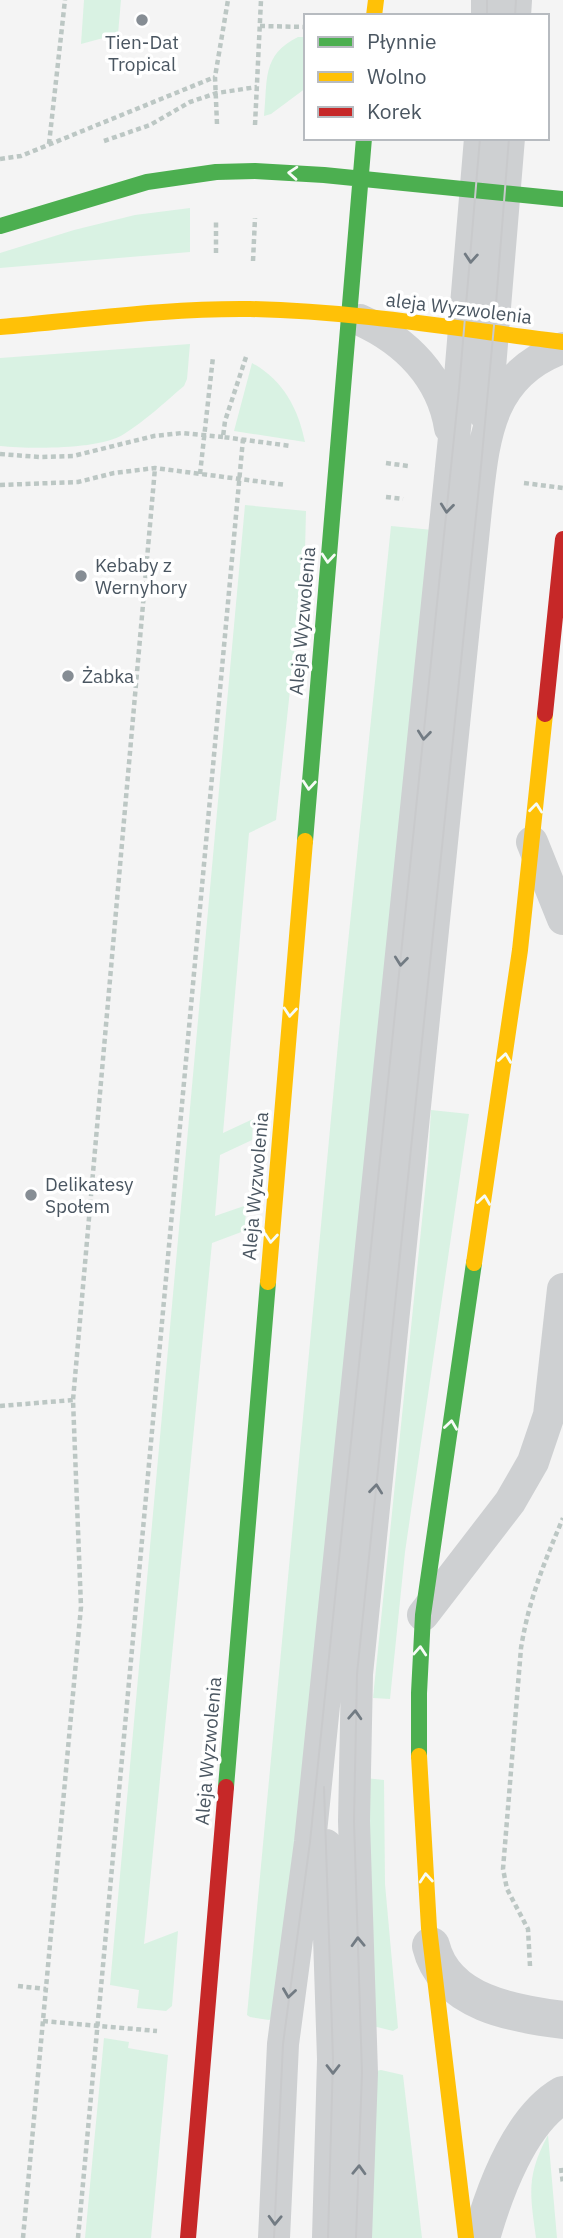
<svg xmlns="http://www.w3.org/2000/svg" width="563" height="2238" font-family="'IBM Plex Sans',sans-serif">
<rect width="100%" height="100%" fill="#f4f4f4"/>
<path fill="#d9f2e3" d="M 84,0 L 121,0 L 118,34 L 81,44 Z
M 298,37 L 306,37 L 306,88 L 271,114 L 264,116 C 268,81 261,55 298,37 Z
M 190,208 L 190,252 L 0,268 L 0,253 L 74,230 L 135,215 Z
M 190,344 L 187,379 L 184,386 C 165,402 145,421 124,434 C 99,450 30,449 0,446 L 0,358 Z
M 252,363 C 283,380 298,408 305,442 L 234,431 Z
M 245,505 L 306,511 L 305,551 L 276,820 L 249,833 L 223,1133 L 253,1119 L 252,1140 L 220,1155 L 215,1216 L 247,1205 L 244,1231 L 212,1243 L 144,1944 L 178,1931 L 172,2006 L 166,2011 L 137,2008 L 139,1990 L 110,1985 Z
M 391,526 L 433,530 L 318,1654 L 274,2017 L 269,2020 L 250,2017 L 247,2015 L 342,1001 Z
M 431,1110 L 469,1114 L 405,1552 L 390,1699 L 373,1698 L 428,1162 Z
M 365,1778 L 384,1780 L 385,1884 L 398,2028 L 393,2031 L 373,2026 Z
M 104,2038 L 129,2042 L 128,2048 L 168,2055 L 151,2238 L 85,2238 Z
M 381,2070 L 403,2075 L 422,2238 L 369,2238 L 376,2071 Z
M 548,2135 L 557,2238 L 536,2238 C 530,2194 526,2176 548,2135 Z"/>
<g fill="none" stroke-linecap="round" stroke-linejoin="round">
<path stroke="#bcc7c4" stroke-width="4.5" stroke-dasharray="5 3.5" stroke-linecap="butt" d="M 260,26 L 306,27
M 217,124 L 215,77 L 228,0
M 255,125 L 261,0
M 104,141 L 150,125 L 190,102 L 217,93 L 257,87
M 49,144 L 65,0
M 0,159 L 21,156 L 215,77
M 216,253 L 216,219
M 253,261 L 255,218
M 246,357 L 225,421 L 223,437 L 291,446
M 0,454 L 40,457 L 73,456 L 154,436 L 182,433 L 223,437
M 386,463 L 408,466
M 200,474 L 213,357
M 524,483 L 563,488
M 0,485 L 78,482 L 114,473 L 155,468 L 286,485
M 386,497 L 403,499
M 0,1406 L 73,1400
M 530,1966 L 528,1929 L 507,1889 L 503,1869 L 521,1648 C 529,1599 544,1563 563,1518
M 18,1986 L 46,1989
M 43,2021 L 157,2031
M 561,2168 L 563,2184
M 23,2238 L 81,1607 L 73,1400 L 155,468
M 78,2238 L 243,439"/>
<path stroke="#ced0d2" stroke-width="32" d="M 487,16 L 487,0
M 515,16 L 516,0
M 360,320 C 406,341 442,377 450,428
M 486,416 L 509,138
M 532,842 L 563,919
M 423,1615 L 510,1502 L 533,1462 L 549,1415 L 563,1289
M 326,1845 L 333,2059 L 328,2238
M 274,2238 L 283,2044 L 310,1842 L 459,389 L 480,138
M 356,2238 L 362,2073 L 354,1821 L 357,1674 L 476,509 C 484,440 487,375 563,348"/>
<path stroke="#ced0d2" stroke-width="38" d="M 431,1946 C 445,2003 515,2014 563,2020
M 481,2238 C 494,2192 520,2120 563,2095"/>
<path stroke="#4caf50" stroke-width="16" d="M 0,226 L 147,182 L 216,172 L 255,171 L 324,175 L 563,199
M 305,841 L 364,138
M 419,1756 L 419,1693 L 423,1615 L 474,1263
M 226,1787 L 268,1282"/>
<path stroke="#ffc107" stroke-width="16" d="M 374,16 L 376,0
M 0,327 C 83,320 167,308 250,309 C 354,311 459,329 563,342
M 474,1263 L 520,950 L 545,714
M 268,1282 L 305,841
M 419,1756 L 429,1928 L 466,2238"/>
<path stroke="#c62828" stroke-width="16" d="M 545,714 L 563,539
M 188,2238 L 226,1787"/>
<path stroke="#c9cacc" stroke-width="2" d="M 487,16 L 487,0
M 515,16 L 516,0
M 324,1787 L 333,2059 L 328,2238
M 274,2238 L 283,2044 L 310,1842 L 459,389 L 480,138
M 356,2238 L 362,2073 L 354,1821 L 357,1674 L 480,477 L 496,304 L 509,138"/>
</g>
<defs><path id="oneway-chevron" d="M-2-3.5L2.5 0L-2 3.5" fill="none" stroke-width="1.6" stroke-linecap="round" stroke-linejoin="round" transform="scale(1.75)"/></defs>
<g stroke="#f6fbf6">
<use href="#oneway-chevron" transform="translate(293 173) rotate(-176)"/>
<use href="#oneway-chevron" transform="translate(328 558) rotate(95)"/>
<use href="#oneway-chevron" transform="translate(309 785) rotate(95)"/>
<use href="#oneway-chevron" transform="translate(536 808) rotate(-84)"/>
<use href="#oneway-chevron" transform="translate(290 1012) rotate(95)"/>
<use href="#oneway-chevron" transform="translate(505 1058) rotate(-82)"/>
<use href="#oneway-chevron" transform="translate(484 1200) rotate(-82)"/>
<use href="#oneway-chevron" transform="translate(271 1238) rotate(95)"/>
<use href="#oneway-chevron" transform="translate(451 1425) rotate(-82)"/>
<use href="#oneway-chevron" transform="translate(420 1651) rotate(-86)"/>
<use href="#oneway-chevron" transform="translate(426 1878) rotate(-95)"/>
</g>
<g stroke="#727b83">
<use href="#oneway-chevron" transform="translate(471 258) rotate(94)"/>
<use href="#oneway-chevron" transform="translate(447 508) rotate(96)"/>
<use href="#oneway-chevron" transform="translate(424 735) rotate(96)"/>
<use href="#oneway-chevron" transform="translate(401 961) rotate(96)"/>
<use href="#oneway-chevron" transform="translate(376 1489) rotate(-84)"/>
<use href="#oneway-chevron" transform="translate(355 1715) rotate(-87)"/>
<use href="#oneway-chevron" transform="translate(358 1942) rotate(-92)"/>
<use href="#oneway-chevron" transform="translate(289 1993) rotate(98)"/>
<use href="#oneway-chevron" transform="translate(333 2069) rotate(90)"/>
<use href="#oneway-chevron" transform="translate(359 2170) rotate(-88)"/>
<use href="#oneway-chevron" transform="translate(275 2220) rotate(92)"/>
</g>
<g fill="#868d94" stroke="#fff" stroke-width="2.5">
<circle cx="142" cy="20" r="7"/>
<circle cx="81" cy="576" r="7"/>
<circle cx="68" cy="676" r="7"/>
<circle cx="31" cy="1195" r="7"/>
</g>
<g text-anchor="middle" dominant-baseline="central" stroke-width="7" stroke-linejoin="round" paint-order="stroke">
<g font-size="19" fill="#4a5661" stroke="#fff" text-anchor="start">
<text x="142" y="42" text-anchor="middle">Tien-Dat<tspan x="142" dy="22">Tropical</tspan></text>
<text x="95" y="565">Kebaby z<tspan x="95" dy="22">Wernyhory</tspan></text>
<text x="82" y="676">Żabka</text>
<text x="45" y="1184">Delikatesy<tspan x="45" dy="22">Społem</tspan></text>
</g>
<g font-size="19" fill="#4a5661" stroke="#fff">
<text transform="translate(459 308) rotate(7)">aleja Wyzwolenia</text>
<text transform="translate(302 621) rotate(-85)">Aleja Wyzwolenia</text>
<text transform="translate(255 1186) rotate(-85)">Aleja Wyzwolenia</text>
<text transform="translate(208 1751) rotate(-85)">Aleja Wyzwolenia</text>
</g>
</g>
<rect x="304" y="14" width="245" height="126" fill="#ffffff" stroke="#b7bbc0" stroke-width="2"/>
<rect x="318" y="37" width="35" height="10" fill="#4caf50" stroke="#b7bbc0" stroke-width="2"/>
<text x="367" y="49" font-size="21" fill="#4a5661">Płynnie</text>
<rect x="318" y="72" width="35" height="10" fill="#ffc107" stroke="#b7bbc0" stroke-width="2"/>
<text x="367" y="84" font-size="21" fill="#4a5661">Wolno</text>
<rect x="318" y="107" width="35" height="10" fill="#c62828" stroke="#b7bbc0" stroke-width="2"/>
<text x="367" y="119" font-size="21" fill="#4a5661">Korek</text>
</svg>
